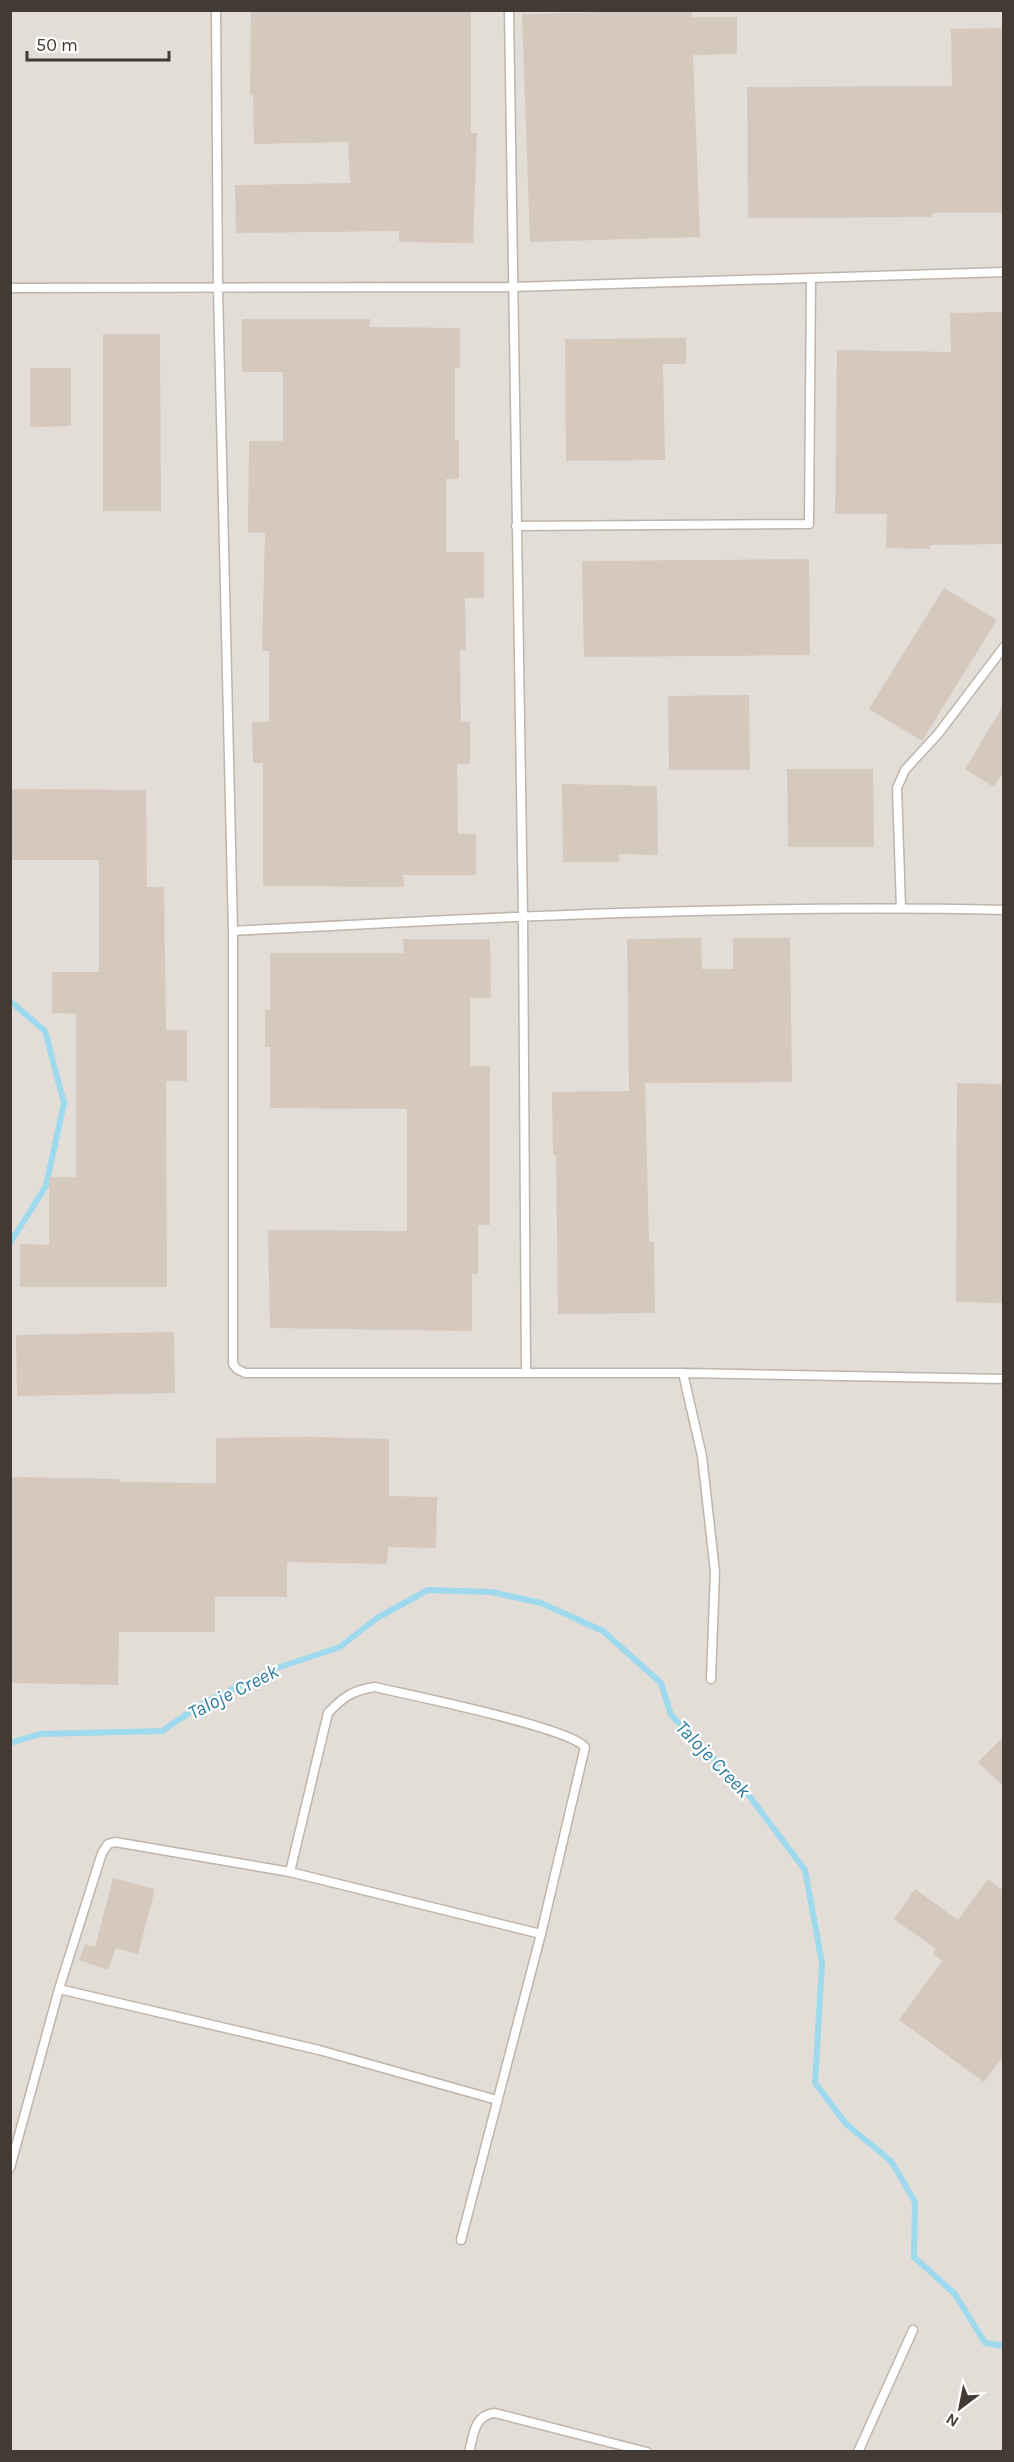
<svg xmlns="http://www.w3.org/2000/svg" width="1014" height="2462" font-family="Karla,sans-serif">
<rect width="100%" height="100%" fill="#f1ebe3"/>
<path fill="#e3ddd8" d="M 11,11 L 1003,11 L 1003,2451 L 11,2451 Z"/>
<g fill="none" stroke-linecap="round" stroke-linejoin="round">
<path stroke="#9fd9ee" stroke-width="6" d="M 10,1001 L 45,1031 L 64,1103 L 46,1186 L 10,1243
M 10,1743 L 40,1734 L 162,1731 L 202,1704 L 277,1668 L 340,1647 L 377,1618 L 428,1590 L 491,1592 L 541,1603 L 603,1631 L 661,1683 L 671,1715 L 747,1793 L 805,1870 L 822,1963 L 815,2083 L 846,2124 L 891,2161 L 915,2202 L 914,2257 L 955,2294 L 985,2343 L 1004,2346"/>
</g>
<path fill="#d5c8bc" d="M 251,10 L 471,10 L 471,133 L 477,133 L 473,243 L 399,242 L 399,231 L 236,233 L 235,185 L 350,183 L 348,142 L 254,144 L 253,95 L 250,95 Z
M 692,10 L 692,17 L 737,17 L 737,54 L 693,55 L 700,237 L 530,242 L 522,14 Z
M 1004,28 L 1004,213 L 932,213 L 932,217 L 748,218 L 747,87 L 952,86 L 951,29 Z
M 1004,312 L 1004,544 L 930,545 L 930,549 L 886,548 L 887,514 L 835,514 L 837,350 L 951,352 L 950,313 Z
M 242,319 L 370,319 L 370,327 L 460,328 L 460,368 L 455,368 L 455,440 L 459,440 L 459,479 L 446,479 L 446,552 L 484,552 L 484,598 L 465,598 L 466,650 L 460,650 L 461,722 L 470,722 L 470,764 L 457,764 L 458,834 L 476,834 L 476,875 L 403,875 L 404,887 L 263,886 L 263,763 L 253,763 L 252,722 L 269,722 L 269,651 L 262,651 L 265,533 L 248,533 L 249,441 L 283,441 L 283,372 L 242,372 Z
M 103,334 L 160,334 L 161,511 L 103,511 Z
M 686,338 L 686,364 L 663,364 L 665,460 L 566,461 L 565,339 Z
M 30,368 L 71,368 L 71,426 L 30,427 Z
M 809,559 L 810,655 L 584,657 L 582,561 Z
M 944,588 L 997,620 L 922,741 L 869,709 Z
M 749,695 L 750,770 L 669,770 L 668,696 Z
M 1004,704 L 1004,771 L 994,787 L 965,769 Z
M 787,769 L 873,769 L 874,847 L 788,847 Z
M 562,784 L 657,786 L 658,855 L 619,854 L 619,862 L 563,862 Z
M 10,789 L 146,790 L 147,887 L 164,887 L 166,1030 L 187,1030 L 187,1081 L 166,1081 L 167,1287 L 20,1287 L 20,1244 L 49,1245 L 49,1177 L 76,1177 L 76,1014 L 52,1013 L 52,972 L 99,972 L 99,860 L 10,860 Z
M 701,938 L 702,969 L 733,969 L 733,938 L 790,938 L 792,1082 L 645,1083 L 649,1242 L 654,1242 L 655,1313 L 558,1314 L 556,1155 L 553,1155 L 552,1092 L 629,1091 L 627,939 Z
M 403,939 L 490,939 L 491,998 L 470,998 L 470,1066 L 490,1066 L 490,1225 L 478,1225 L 478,1274 L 472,1274 L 472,1331 L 270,1328 L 268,1230 L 407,1231 L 407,1109 L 270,1108 L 270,1047 L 265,1047 L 265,1010 L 270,1010 L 270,953 L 404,953 Z
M 957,1083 L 1004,1084 L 1004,1303 L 956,1302 Z
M 174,1332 L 175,1393 L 17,1396 L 16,1335 Z
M 311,1437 L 389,1439 L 389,1496 L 437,1497 L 436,1548 L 388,1547 L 387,1564 L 287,1562 L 287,1597 L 215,1597 L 215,1632 L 119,1632 L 118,1685 L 10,1683 L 10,1477 L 120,1479 L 120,1482 L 216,1483 L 216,1438 Z
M 1004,1736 L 1004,1787 L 978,1762 Z
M 113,1878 L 155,1889 L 138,1954 L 116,1948 L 108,1970 L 79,1960 L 85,1944 L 95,1947 Z
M 988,1879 L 1004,1891 L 1004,2055 L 984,2082 L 899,2020 L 942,1961 L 933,1954 L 936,1949 L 894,1919 L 915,1889 L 958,1920 Z"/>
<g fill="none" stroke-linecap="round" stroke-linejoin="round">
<g stroke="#bfb4a9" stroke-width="11">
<path id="service" d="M 216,10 L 218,289 L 233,931 L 233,1364 L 237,1369 L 245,1373 L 683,1373 L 1004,1379
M 509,10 L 523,915 L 526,1373
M 10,288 L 512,287 L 1004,272
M 516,526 L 809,524 L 811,278
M 901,908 L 897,788 L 905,770 L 938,734 L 1004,647
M 233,931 C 490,917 747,904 1004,910
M 683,1373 L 702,1456 L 715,1572 L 711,1679
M 290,1872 L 328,1713 C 343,1697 353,1690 375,1687 C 409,1695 568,1727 585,1747 L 541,1934 L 461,2240
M 59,1989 L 319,2050 L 497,2100
M 10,2168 L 59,1989 L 102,1853 L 108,1844 L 115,1842 L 290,1872 L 541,1934
M 469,2452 C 474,2434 474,2415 495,2413 L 647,2452
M 858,2452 L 913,2330"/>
</g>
<use href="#service" stroke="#fff" stroke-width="8"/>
</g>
<g text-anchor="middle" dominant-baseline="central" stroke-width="4.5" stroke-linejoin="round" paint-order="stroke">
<g font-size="20" font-style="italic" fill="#2d7c9c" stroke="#fff">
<text transform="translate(233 1692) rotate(-27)">Taloje Creek</text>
<text transform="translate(713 1759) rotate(46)">Taloje Creek</text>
</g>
</g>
<rect width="1014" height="2462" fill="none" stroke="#433b33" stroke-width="24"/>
<g transform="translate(960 2408) rotate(212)" stroke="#ffffff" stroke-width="4.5" paint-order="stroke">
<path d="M0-4.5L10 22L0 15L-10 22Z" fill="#433b33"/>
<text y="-9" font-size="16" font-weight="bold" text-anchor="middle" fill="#433b33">N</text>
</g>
<path d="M27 51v9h142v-9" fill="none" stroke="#433b33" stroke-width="3"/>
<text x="36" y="51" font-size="18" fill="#433b33" stroke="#ffffff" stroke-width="4.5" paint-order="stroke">50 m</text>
</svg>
